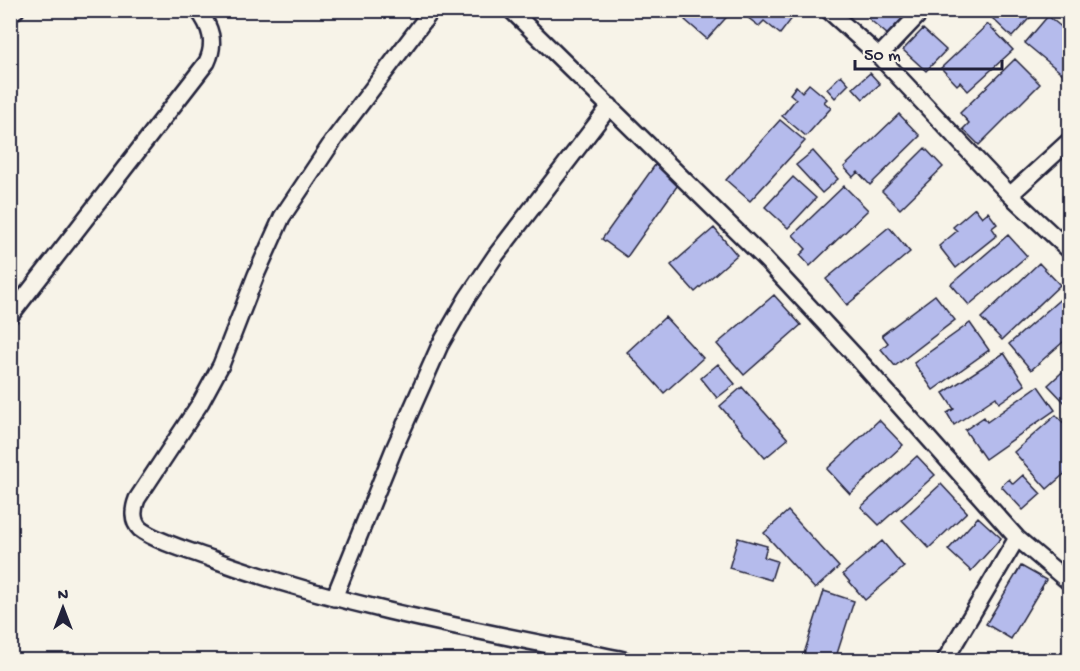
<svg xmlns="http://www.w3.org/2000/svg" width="1080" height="671" font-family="'Gochi Hand',sans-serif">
<rect width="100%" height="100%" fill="#f7f3e8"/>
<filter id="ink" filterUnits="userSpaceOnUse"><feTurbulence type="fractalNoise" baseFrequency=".0167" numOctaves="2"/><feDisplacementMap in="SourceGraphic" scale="12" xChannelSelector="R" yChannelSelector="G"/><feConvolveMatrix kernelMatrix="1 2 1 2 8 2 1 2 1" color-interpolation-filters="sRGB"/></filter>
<g filter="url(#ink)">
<path fill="#b5bbec" stroke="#22223b" stroke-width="1.5" d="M 694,10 L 733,10 L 707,39 L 685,20 Z
M 751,10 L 784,10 L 793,17 L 780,34 L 764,21 L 759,26 L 747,17 Z
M 874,10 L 910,10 L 888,35 L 868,18 Z
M 995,10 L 1037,10 L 1012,37 L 990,16 Z
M 1048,16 L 1070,34 L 1070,80 L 1025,43 Z
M 988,24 L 1013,50 L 968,91 L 960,82 L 957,85 L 941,68 Z
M 923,29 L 946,50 L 926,71 L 903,50 Z
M 1015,59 L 1040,84 L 979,145 L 963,129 L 969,123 L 960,113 Z
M 870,73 L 880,84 L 863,99 L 853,88 Z
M 841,75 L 849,84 L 835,98 L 827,89 Z
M 809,84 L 827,99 L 824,102 L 831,108 L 806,136 L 782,116 L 796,99 L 790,94 L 796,86 L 802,92 Z
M 899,114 L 920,136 L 870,185 L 858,172 L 853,177 L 844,167 Z
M 780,120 L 805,141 L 750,201 L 726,180 Z
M 925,148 L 943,167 L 900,209 L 882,191 Z
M 813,151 L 838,179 L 822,193 L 796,165 Z
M 655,165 L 680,182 L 627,257 L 602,239 Z
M 793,177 L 816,198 L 788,228 L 765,207 Z
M 844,186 L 868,210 L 810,266 L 800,255 L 806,249 L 793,235 Z
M 975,208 L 982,217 L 988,212 L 997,224 L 992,228 L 997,235 L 956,268 L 939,246 L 957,231 L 953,227 Z
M 889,227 L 910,252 L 847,305 L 826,279 Z
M 714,228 L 737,255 L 695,292 L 671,265 Z
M 1008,235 L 1027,256 L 969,305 L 951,284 Z
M 1039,263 L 1060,285 L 1002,340 L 981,318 Z
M 774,295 L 801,325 L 744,375 L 717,344 Z
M 935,295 L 955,320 L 895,366 L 881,349 L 888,343 L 882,335 Z
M 1065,295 L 1070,300 L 1070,336 L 1031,370 L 1009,344 Z
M 665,317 L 703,358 L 664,393 L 627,352 Z
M 970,323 L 989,350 L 933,390 L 914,363 Z
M 1004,353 L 1025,385 L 999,403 L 996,397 L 954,425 L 947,413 L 954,409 L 943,393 Z
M 718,364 L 735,384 L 717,398 L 701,378 Z
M 1070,365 L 1070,407 L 1069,407 L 1048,385 Z
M 1038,386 L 1055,410 L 985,459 L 965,430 L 984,417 L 987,422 Z
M 742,387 L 788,439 L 765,458 L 720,406 Z
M 1056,415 L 1070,430 L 1070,469 L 1047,489 L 1014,452 Z
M 879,420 L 903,445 L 850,494 L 827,469 Z
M 917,456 L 935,475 L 879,525 L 861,507 Z
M 1023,475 L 1041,494 L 1023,510 L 1001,486 L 1009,479 L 1013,484 Z
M 941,484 L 967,512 L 929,548 L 902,520 Z
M 788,511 L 839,567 L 815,589 L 764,533 Z
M 978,517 L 1001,538 L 971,571 L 948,550 Z
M 738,538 L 767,546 L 764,557 L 777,561 L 771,580 L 729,568 Z
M 882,541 L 904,567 L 865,600 L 843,574 Z
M 1021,566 L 1046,580 L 1011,639 L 986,624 Z
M 824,591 L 854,601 L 835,660 L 802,660 Z"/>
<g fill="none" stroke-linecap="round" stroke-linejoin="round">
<g stroke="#22223b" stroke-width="20">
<path id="minor" d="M 432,10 L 335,138 L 282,217 L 256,275 L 221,365 L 201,402 L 137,499 C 133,509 132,521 140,529 C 155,541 193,552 212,559 C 345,608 485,632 624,660
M 511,10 L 766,260 L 857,358 L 1017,538 L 1070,583
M 828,10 L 879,56 L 1010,195 L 1070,251
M 10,13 L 16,10
M 879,56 L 923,10
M 1010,195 L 1070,140
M 10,316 L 207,62 C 216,43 211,27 198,10
M 334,598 L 394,449 L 440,345 L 467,298 L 496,255 L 610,106
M 945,660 L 1017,538"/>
</g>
<use href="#minor" stroke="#f7f3e8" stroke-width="15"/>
</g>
</g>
<rect width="1080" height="671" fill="none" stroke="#f7f3e8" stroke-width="36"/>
<rect x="18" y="18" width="1044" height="635" fill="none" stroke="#22223b" stroke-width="2" filter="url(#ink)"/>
<g transform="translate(63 608)" stroke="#f7f3e8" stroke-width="4.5" paint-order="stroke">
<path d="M0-4.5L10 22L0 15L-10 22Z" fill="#22223b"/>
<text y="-9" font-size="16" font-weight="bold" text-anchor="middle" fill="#22223b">N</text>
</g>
<path d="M855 60v9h147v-9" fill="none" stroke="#22223b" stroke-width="3"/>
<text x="864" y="60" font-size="18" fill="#22223b" stroke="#f7f3e8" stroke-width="4.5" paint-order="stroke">50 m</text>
</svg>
